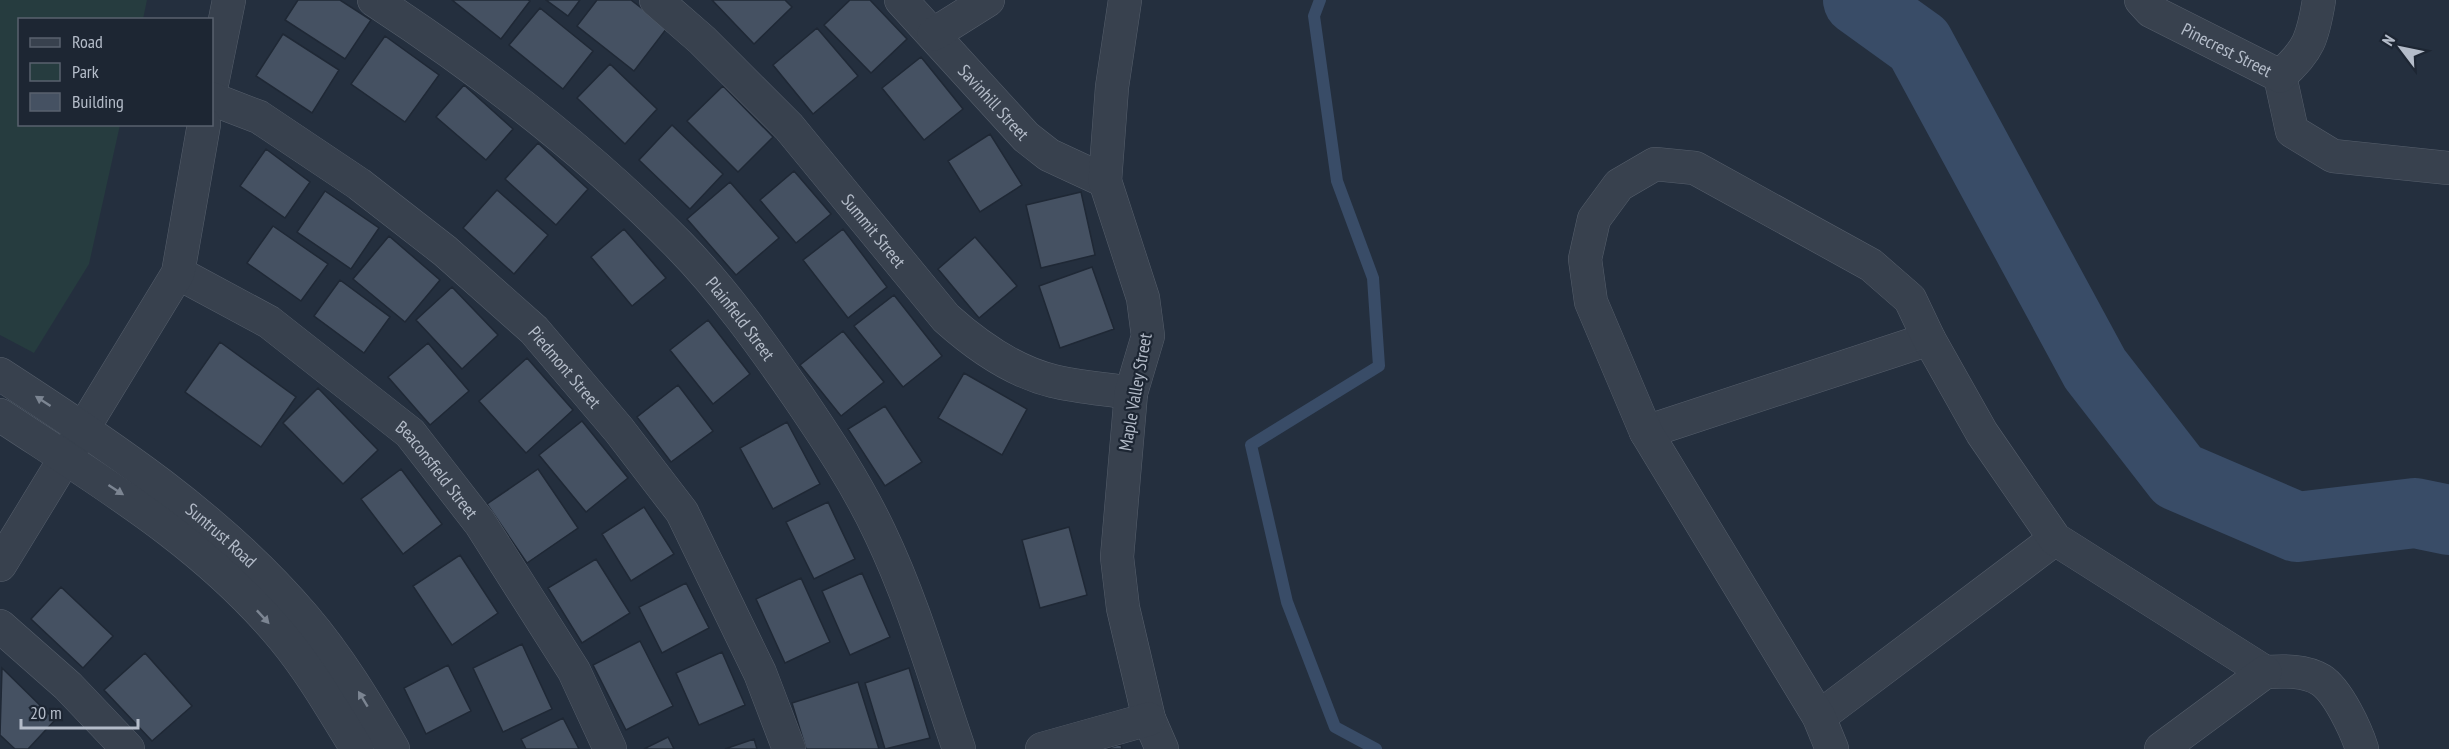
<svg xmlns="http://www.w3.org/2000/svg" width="2449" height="749" font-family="'PT Sans Narrow',sans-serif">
<rect width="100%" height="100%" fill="#242f3e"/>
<path fill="#263c3f" d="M 0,0 L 147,0 L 143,19 L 20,20 L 20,124 L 120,125 L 89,264 L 34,353 L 0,335 Z"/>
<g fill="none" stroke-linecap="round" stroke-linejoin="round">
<path stroke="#394c67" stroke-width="12" d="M 1320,0 L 1314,16 L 1337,181 L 1373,278 L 1379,366 L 1251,445 L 1287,602 L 1335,727 L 1376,749"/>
<path stroke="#394c67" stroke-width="70" d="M 1858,0 L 1919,44 L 2095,369 L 2178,476 L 2297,527 L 2415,513 L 2449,520"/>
</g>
<path fill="#455162" stroke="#1f2835" stroke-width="1.5" d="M 298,0 L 340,0 L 371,20 L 345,59 L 285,20 Z
M 452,0 L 528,0 L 530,1 L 501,39 Z
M 546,0 L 580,0 L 568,16 Z
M 597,0 L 631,0 L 667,28 L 634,71 L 577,26 Z
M 712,0 L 785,0 L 792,7 L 754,44 Z
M 850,0 L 870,0 L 907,39 L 871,73 L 824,25 Z
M 540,8 L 593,51 L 563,89 L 509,45 Z
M 817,28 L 858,76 L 813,114 L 773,65 Z
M 283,34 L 339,70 L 312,113 L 256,76 Z
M 385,36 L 439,75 L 405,122 L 351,84 Z
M 921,57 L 963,109 L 924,140 L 882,88 Z
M 610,64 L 657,109 L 625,144 L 577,98 Z
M 464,85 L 513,129 L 486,160 L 436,117 Z
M 723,86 L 773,137 L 738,172 L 687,121 Z
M 672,125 L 723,174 L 690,209 L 639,160 Z
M 990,134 L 1022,185 L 980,212 L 948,161 Z
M 538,143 L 588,189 L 556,225 L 505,179 Z
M 266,149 L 310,182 L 285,218 L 240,186 Z
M 794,171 L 831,214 L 796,243 L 760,200 Z
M 730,182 L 779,238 L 736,275 L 687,219 Z
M 497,190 L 548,235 L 514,274 L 463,228 Z
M 325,191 L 379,228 L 351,269 L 297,232 Z
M 1081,192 L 1095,255 L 1041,268 L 1026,205 Z
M 273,226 L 328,264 L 301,301 L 247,263 Z
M 624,229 L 666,278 L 632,306 L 591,257 Z
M 843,229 L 887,287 L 848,318 L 803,260 Z
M 389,236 L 440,280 L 405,322 L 353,279 Z
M 975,237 L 1017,286 L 979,318 L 938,269 Z
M 1092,267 L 1114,329 L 1060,348 L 1039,286 Z
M 340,280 L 390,317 L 364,353 L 314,316 Z
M 452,287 L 498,335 L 462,369 L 416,320 Z
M 894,295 L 942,356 L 903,387 L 854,326 Z
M 708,320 L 750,374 L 713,404 L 670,350 Z
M 843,331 L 884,382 L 841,416 L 800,365 Z
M 220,342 L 296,397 L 261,447 L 185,392 Z
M 428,343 L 469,391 L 430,425 L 388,377 Z
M 527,358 L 573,410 L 526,453 L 479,401 Z
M 964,373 L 1027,409 L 1002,455 L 938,418 Z
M 678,385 L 713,431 L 671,462 L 637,417 Z
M 318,388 L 378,450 L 343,484 L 283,423 Z
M 885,406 L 922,462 L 885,486 L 848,429 Z
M 582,421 L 628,478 L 586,512 L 539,455 Z
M 787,422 L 820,484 L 773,509 L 740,448 Z
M 401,469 L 442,524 L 403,554 L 361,499 Z
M 538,469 L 578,528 L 527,563 L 487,504 Z
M 828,502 L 855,559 L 814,579 L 786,522 Z
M 644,507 L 674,554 L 631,581 L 602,534 Z
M 1069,527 L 1087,595 L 1040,608 L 1022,540 Z
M 460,555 L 498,613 L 452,645 L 413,586 Z
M 596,559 L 630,613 L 582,643 L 548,588 Z
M 862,573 L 890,637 L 850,655 L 822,591 Z
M 801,578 L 830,642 L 785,663 L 756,599 Z
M 686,583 L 709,628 L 662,653 L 639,607 Z
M 61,587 L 113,636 L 83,668 L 31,619 Z
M 640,641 L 673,706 L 626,730 L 593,665 Z
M 522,644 L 552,709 L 503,732 L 473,668 Z
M 722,652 L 745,705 L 699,725 L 676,673 Z
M 145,653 L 192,706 L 152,741 L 104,690 Z
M 448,665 L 471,711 L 426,734 L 404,688 Z
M 2,668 L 55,720 L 28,749 L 15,749 L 0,735 Z
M 909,668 L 930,738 L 885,749 L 865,683 Z
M 858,682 L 879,749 L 806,749 L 792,703 Z
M 563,718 L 579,749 L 526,749 L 521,739 Z
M 668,737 L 674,749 L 644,749 Z
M 754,739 L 757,749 L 725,749 Z
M 1121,744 L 1122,749 L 1106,749 Z"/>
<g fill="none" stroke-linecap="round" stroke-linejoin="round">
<g stroke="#565f6c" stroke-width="34">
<g id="minor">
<path id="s1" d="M 374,0 C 484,72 587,151 679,245 C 723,290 761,343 797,395 C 827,439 857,484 880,533 C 913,602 934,676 959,749"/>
<path id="s2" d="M 656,0 L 702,40 L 789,127 L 946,318 C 976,345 1012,371 1053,381 C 1078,387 1105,389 1131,393"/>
<path id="s3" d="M 901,0 L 1026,137 L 1049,155 L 1105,181"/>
<path d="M 1125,0 L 1112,87 L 1105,181 L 1143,298 L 1148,336 L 1131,393 L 1117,557 L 1123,608 L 1149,719 L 1162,749"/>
<path id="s4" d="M 2141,0 L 2151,11 L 2280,76 L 2292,131 L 2333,156 L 2449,168"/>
<path d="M 934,34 L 988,0"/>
<path d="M 2280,76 C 2309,51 2313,37 2319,0"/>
<path d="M 212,84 L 229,0"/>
<path id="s5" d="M 212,99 L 259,117 L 359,184 L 445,251 L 534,330 L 619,430 L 682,512 L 760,673 L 789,749"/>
<path id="s6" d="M 178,273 L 269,322 L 410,433 L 480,523 L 574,671 L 610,749"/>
<path d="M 1646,432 L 1929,339"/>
<path d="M 0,565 L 178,273 L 204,124"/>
<path d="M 0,626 L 68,686 L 128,749"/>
<path d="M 1819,717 L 2055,539"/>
<path d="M 1042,749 L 1149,719"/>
<path d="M 1832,749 L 1819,717 L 1646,432 L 1591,302 L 1585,259 L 1594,219 L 1619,185 L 1655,164 L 1695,168 L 1871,265 L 1910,299 L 1929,339 L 1982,433 L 2055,539 L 2265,672 C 2282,671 2305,670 2321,680 C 2338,691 2356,730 2362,749"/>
<path d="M 2161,749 L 2265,672"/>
</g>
</g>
<g stroke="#565f6c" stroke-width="34">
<g id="tertiary">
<path id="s7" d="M 0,374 C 108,444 220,518 304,617 C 339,658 366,703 393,749"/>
<path d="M 0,415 C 101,482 206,544 284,639 C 312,673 334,712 357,749"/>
</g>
</g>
<use href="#minor" stroke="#38414e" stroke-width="33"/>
<use href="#tertiary" stroke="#38414e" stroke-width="33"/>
</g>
<defs><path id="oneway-solid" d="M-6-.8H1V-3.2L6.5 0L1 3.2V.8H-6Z" transform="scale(1.5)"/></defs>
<g fill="#7c8592">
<use href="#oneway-solid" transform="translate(43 401) rotate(-147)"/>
<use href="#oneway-solid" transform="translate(116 490) rotate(33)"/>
<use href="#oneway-solid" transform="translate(263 617) rotate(47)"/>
<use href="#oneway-solid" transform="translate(363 699) rotate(-121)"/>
</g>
<g text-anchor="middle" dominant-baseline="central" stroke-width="4.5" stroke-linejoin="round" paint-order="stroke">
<g font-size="18" fill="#b4bcc9" stroke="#1d2633">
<text stroke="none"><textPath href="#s4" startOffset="100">Pinecrest Street</textPath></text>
<text stroke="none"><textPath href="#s3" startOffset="138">Savinhill Street</textPath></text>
<text stroke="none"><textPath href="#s2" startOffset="318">Summit Street</textPath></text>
<text stroke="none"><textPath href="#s1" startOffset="488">Plainfield Street</textPath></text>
<text stroke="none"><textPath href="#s5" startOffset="447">Piedmont Street</textPath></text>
<text transform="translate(1135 392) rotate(-80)">Maple Valley Street</text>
<text stroke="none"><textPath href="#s6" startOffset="328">Beaconsfield Street</textPath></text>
<text stroke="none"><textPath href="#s7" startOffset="274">Suntrust Road</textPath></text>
</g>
</g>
<rect x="18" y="18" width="195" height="108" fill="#1d2633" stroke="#59626f" stroke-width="1.5"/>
<rect x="30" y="38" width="30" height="9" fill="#38414e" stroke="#59626f" stroke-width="1.5"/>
<text x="72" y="48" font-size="18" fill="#b4bcc9">Road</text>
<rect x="30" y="63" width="30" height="18" fill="#263c3f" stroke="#59626f" stroke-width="1.5"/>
<text x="72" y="78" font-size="18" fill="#b4bcc9">Park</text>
<rect x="30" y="93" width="30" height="18" fill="#455162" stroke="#59626f" stroke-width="1.5"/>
<text x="72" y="108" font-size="18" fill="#b4bcc9">Building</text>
<g transform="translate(2401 48) rotate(302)" stroke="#1d2633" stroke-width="4.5" paint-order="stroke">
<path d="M0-4.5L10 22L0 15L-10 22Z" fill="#b4bcc9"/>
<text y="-9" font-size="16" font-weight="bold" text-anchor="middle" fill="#b4bcc9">N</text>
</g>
<path d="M21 719v9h117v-9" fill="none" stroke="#b4bcc9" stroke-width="3"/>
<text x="30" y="719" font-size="18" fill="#b4bcc9" stroke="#1d2633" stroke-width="4.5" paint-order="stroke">20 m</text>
</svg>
